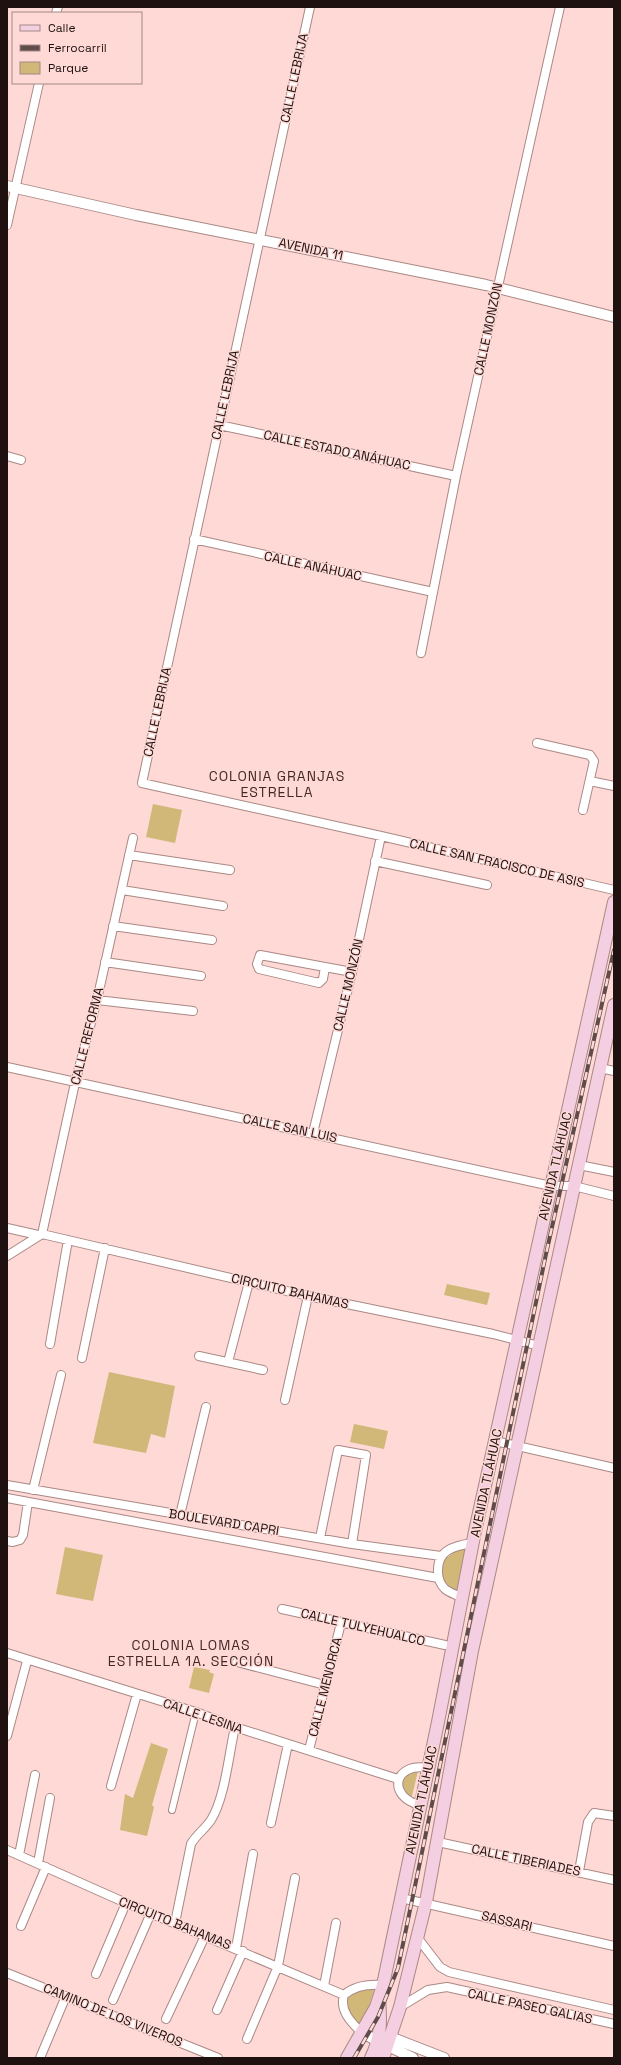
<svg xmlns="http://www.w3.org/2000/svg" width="621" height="2065" font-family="'Space Grotesk',sans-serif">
<rect width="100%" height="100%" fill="#fed9d5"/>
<path fill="#d1b879" d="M 153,804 L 182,810 L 175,843 L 146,837 Z
M 447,1284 L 490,1293 L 487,1305 L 444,1295 Z
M 109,1372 L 175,1386 L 165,1438 L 151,1434 L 146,1453 L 93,1443 Z
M 354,1424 L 388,1431 L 384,1449 L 350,1442 Z
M 65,1547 L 103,1555 L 93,1601 L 56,1594 Z
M 469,1547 L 459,1593 C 442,1585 443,1581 440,1563 L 457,1550 Z
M 194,1667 L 210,1670 L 209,1672 L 214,1674 L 209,1693 L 189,1688 Z
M 151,1743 L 168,1749 L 152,1805 L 154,1807 L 147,1836 L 120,1830 L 125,1794 L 133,1798 Z
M 412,1767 L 419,1767 L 412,1796 L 403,1793 L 395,1774 L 402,1769 Z
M 366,1990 L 374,1990 L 369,2006 L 359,2024 C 349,2016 344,2010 348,1997 L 356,1992 Z"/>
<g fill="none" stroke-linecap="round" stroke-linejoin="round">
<g stroke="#aa8885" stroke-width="8">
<path id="pedestrian" d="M 172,1810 L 196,1712"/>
</g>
<g stroke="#aa8885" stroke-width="10">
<path id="minor" d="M 310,7 L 142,783 L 381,836 L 614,890
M 56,13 L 58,7
M 7,225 L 39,83
M 219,425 L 456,476
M 7,456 L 21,460
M 194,539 L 433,592
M 421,653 L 456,476 L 560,7
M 537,743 L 590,755 L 594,761 L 583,810
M 590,781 L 614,786
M 129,855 L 230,870
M 375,861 L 487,885
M 122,890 L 223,906
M 113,926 L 212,940
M 105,962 L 201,976
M 325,967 L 323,979 L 319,983 L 259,969 L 257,964 L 260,955 L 352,972
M 97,1000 L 193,1011
M 7,1067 L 551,1186 L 574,1186 L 614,1196
M 600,1068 L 614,1071
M 313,1133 L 352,972 L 381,836
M 579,1165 L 614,1172
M 7,1228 L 38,1235
M 42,1234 L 308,1296 L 493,1334 L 539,1346
M 42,1234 L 75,1083 L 97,1000 L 133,838
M 7,1256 L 42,1234
M 50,1344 L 68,1240
M 199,1356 L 263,1370
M 82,1358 L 105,1248
M 228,1362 L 249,1282
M 285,1400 L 308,1296
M 495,1441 L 614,1468
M 7,1485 L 352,1544 L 441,1556
M 33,1490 L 61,1375
M 7,1498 L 438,1578
M 180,1515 L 206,1407
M 320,1538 L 338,1450 L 366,1455 L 352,1544
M 7,1541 L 13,1542 L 20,1540 L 23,1535 L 28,1502
M 462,1598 C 457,1595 450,1593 445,1589 C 440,1584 438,1578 438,1572 C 437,1550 454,1546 472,1543
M 282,1609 L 445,1645
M 7,1653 L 196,1712 L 235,1727 L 398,1779
M 237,1662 L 325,1685
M 7,1736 L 27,1661
M 309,1750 L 341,1623
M 111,1786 L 137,1694
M 420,1805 C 387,1797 393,1762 428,1768
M 271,1823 L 288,1744
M 438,1842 L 614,1880
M 7,1850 L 126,1903 L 344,1995
M 19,1855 L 35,1775
M 38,1863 L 50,1798
M 579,1871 L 588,1822 L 594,1813 L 614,1816
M 401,1898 L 614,1946
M 175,1923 L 191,1844 C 196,1835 205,1829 211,1820 C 225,1798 229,1753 235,1727
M 21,1926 L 46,1867
M 417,1937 L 440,1967 L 449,1972 L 614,2010
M 236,1948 L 253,1854
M 7,1973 L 218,2058
M 96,1974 L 126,1903
M 324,1986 L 336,1923
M 113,2000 L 151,1913
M 400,2007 L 428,1990 L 447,1987 L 614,2024
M 217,2010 L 243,1951
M 166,2019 L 205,1936
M 362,2033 C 352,2023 339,2011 344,1995 C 354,1986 370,1984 383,1985
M 247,2039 L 278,1966 L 295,1878
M 40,2058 L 66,1996"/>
</g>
<g stroke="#aa8885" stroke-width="12">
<path id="tertiary" d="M 7,186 L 136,215 L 486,285 L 614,317
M 362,2033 L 413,2058
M 390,2037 L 444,2058"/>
</g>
<g stroke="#aa8885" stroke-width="14">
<path id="secondary" d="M 347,2058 L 376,2007 L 383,1985 L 438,1722 L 475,1531 L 614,902
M 371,2058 C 381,2038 381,2021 379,1999
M 383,2058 L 400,2007 L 426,1902 L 472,1651 L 614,1005"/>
</g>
<use href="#pedestrian" stroke="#fff" stroke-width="6"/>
<use href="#minor" stroke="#fff" stroke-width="8"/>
<use href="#tertiary" stroke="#fff" stroke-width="10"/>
<use href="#secondary" stroke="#f4cee1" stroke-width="12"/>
<g stroke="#604c4a" stroke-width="4">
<path id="rail" d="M 354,2058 L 378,2017 L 398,1968 L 546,1254 L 614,950"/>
</g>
<use href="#rail" stroke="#fed9d5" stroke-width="2.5" stroke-dasharray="8" stroke-linecap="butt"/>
</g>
<g text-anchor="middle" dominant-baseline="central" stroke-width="3" stroke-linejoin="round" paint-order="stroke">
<g font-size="13" fill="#1e1110" stroke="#fed9d5">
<text transform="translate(294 78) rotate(-78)">CALLE LEBRIJA</text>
<text transform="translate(311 249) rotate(12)">AVENIDA 11</text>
<text transform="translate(488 329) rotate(-78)">CALLE MONZÓN</text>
<text transform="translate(225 395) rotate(-78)">CALLE LEBRIJA</text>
<text transform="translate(337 450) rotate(12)">CALLE ESTADO ANÁHUAC</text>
<text transform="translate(313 566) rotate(12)">CALLE ANÁHUAC</text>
<text transform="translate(157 712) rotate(-78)">CALLE LEBRIJA</text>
<text transform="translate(497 863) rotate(13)">CALLE SAN FRACISCO DE ASIS</text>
<text transform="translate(348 985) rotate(-77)">CALLE MONZÓN</text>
<text transform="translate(87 1036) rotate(-76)">CALLE REFORMA</text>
<text transform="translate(290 1128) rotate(12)">CALLE SAN LUIS</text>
<text transform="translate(555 1166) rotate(-77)">AVENIDA TLÁHUAC</text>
<text transform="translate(290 1291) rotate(13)">CIRCUITO BAHAMAS</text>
<text transform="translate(486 1483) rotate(-78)">AVENIDA TLÁHUAC</text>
<text transform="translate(224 1522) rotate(9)">BOULEVARD CAPRI</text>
<text transform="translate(363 1627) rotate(13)">CALLE TULYEHUALCO</text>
<text transform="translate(325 1687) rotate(-76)">CALLE MENORCA</text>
<text transform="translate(203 1716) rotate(19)">CALLE LESINA</text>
<text transform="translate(421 1800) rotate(-78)">AVENIDA TLÁHUAC</text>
<text transform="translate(526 1860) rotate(12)">CALLE TIBERIADES</text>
<text transform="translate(507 1921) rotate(13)">SASSARI</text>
<text transform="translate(175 1923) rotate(22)">CIRCUITO BAHAMAS</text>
<text transform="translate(530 2006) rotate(12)">CALLE PASEO GALIAS</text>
<text transform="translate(113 2015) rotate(22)">CAMINO DE LOS VIVEROS</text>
</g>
<g font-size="14" letter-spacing="1" fill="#442826" stroke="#fed9d5">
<text x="277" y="776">COLONIA GRANJAS<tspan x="277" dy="16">ESTRELLA</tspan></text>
<text x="191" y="1645">COLONIA LOMAS<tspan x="191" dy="16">ESTRELLA 1A. SECCIÓN</tspan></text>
</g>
</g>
<rect width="621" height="2065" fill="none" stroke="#1e1110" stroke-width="16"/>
<rect x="12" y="12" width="130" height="72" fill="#fed9d5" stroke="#a48986"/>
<rect x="20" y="25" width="20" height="6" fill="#f4cee1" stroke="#a48986"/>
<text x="48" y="32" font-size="12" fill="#1e1110">Calle</text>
<rect x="20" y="45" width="20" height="6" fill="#604c4a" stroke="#a48986"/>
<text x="48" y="52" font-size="12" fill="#1e1110">Ferrocarril</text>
<rect x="20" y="62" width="20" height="12" fill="#d1b879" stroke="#a48986"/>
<text x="48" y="72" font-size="12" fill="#1e1110">Parque</text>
</svg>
